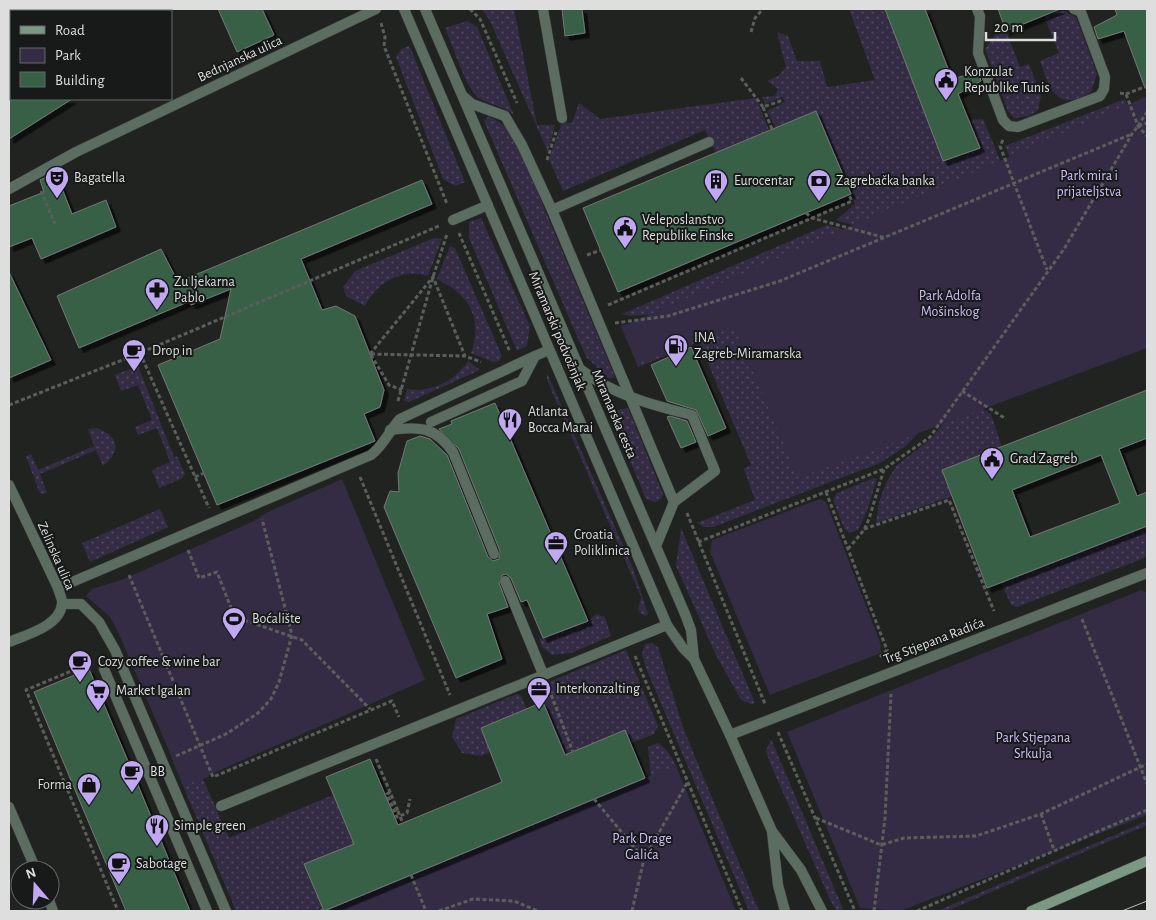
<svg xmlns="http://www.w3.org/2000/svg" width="1156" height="920" font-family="'Alegreya Sans',sans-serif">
<defs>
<pattern id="grass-dots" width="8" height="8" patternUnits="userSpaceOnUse" patternTransform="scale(1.25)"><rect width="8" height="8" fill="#332c44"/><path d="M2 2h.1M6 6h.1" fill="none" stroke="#504a5f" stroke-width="1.8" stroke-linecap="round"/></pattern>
<filter id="shadow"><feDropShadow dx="4.5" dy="4.5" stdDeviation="0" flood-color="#0009"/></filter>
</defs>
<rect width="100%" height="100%" fill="#212321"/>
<path fill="url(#grass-dots)" d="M 482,9 L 514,9 L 537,125 L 555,125 L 548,152 L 490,21 Z
M 849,9 L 885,9 L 943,161 L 979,148 L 969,120 L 983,119 L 1010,184 L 885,235 L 836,220 L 855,204 L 816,111 L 776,128 L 767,111 L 785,102 L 782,97 L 765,104 L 762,97 L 775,96 L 778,89 L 767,81 L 778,76 L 786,67 L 777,32 L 788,36 L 797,61 L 820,61 L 827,87 L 875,80 Z
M 1064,11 L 1076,17 L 1097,74 L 1091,92 C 1086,94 1079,99 1073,100 C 1051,103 1046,76 1040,61 L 1059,53 L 1044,16 Z
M 467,21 L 477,27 L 514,115 C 504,106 490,105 479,98 C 465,88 453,45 445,28 Z
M 1006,31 L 1020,67 L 1029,64 L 1041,96 L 1038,110 L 1029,116 L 1014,118 L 1008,111 L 985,49 L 995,35 Z
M 409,46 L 410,47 L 465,182 L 455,186 L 443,179 L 396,57 L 401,49 Z
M 756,98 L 769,130 L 716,153 L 705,130 L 563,191 L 549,159 L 562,122 L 572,123 L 579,103 L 600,119 Z
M 1125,99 L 1132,116 L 1019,177 L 1005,146 Z
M 489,116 L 507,127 L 514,136 L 615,377 L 610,379 L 586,357 L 484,121 Z
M 481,218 L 530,326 L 527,346 L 517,351 L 469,238 L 469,222 Z
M 827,225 L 876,239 L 669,313 L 631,316 L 622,314 Z
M 434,238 L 442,239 L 428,276 C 401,268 377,283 365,306 L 346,296 L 343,287 L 355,271 Z
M 450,246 L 455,248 L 502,356 L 499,361 L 493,362 L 471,353 C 484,316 467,294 437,279 Z
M 706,310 L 935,415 L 906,446 L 880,463 L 713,527 L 704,527 L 697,523 L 755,500 L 744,469 L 751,465 L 699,342 L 638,367 L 622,325 L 667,320 Z
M 468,361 L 480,370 L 409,402 L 404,401 L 407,389 C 432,393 455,381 468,361 Z
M 138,366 L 174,457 L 177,456 L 185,474 L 181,479 L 159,488 L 152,470 L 170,462 L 157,428 L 138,435 L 135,427 L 152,420 L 138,385 L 121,391 L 115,375 Z
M 547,373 L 633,568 L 648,614 L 646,616 L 641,614 L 638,610 L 641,597 L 547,380 Z
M 963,396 L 991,414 L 1002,447 L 942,470 L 952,496 L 876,523 L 879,502 L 886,483 L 896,466 L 932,438 Z
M 628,408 L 663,494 L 661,499 L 655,502 L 646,499 L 613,420 L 617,410 Z
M 96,428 C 120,435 121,452 103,466 L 96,450 L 40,474 L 47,493 L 40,494 L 26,456 L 31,454 L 38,470 L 94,446 L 88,429 Z
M 874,478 L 877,479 L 867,511 L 858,530 L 849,533 L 844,528 L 833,500 L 837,493 Z
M 160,509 L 168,527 L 90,562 L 82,543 Z
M 1147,526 L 1147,557 L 1017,607 L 1011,605 L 1001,582 Z
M 681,528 L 755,703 L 751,704 L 741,700 L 716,655 L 676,566 Z
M 596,614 L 605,617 L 611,636 L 571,653 L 552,655 L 542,647 L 539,639 L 588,621 Z
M 652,643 L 658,647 L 684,730 L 759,911 L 749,911 L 646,668 L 642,653 L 645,644 Z
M 626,650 L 658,726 L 654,734 L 631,743 L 625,730 L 565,755 L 540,690 L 544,684 Z
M 517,694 L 521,696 L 527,709 L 481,728 L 490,752 L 481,756 L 462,753 L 452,737 L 456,719 Z
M 771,739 L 844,911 L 837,911 L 831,902 L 770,763 L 766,751 Z
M 658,743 C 672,753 676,765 681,780 L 651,778 L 648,747 Z
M 198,752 L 209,776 L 203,779 L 229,838 L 333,795 L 354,844 L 305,864 L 322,906 L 317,911 L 236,911 L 173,762 Z
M 1147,821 L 1147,825 L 947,911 L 937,911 Z"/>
<path fill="#332c44" d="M 1147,96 L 1147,348 L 798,478 L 734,326 L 637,364 L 621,327 Z
M 342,479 L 425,680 L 184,786 L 119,634 L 110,617 L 86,596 L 92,589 L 124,579 L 254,521 L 266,513 Z
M 820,499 L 826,502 L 880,642 L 881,653 L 770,695 L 710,552 L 712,540 Z
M 1141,590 L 1147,593 L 1147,815 L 900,911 L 860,908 L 787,732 Z
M 676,766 L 736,911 L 324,911 L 645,778 Z"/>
<path fill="#376047" stroke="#757876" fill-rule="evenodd" filter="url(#shadow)" d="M 218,9 L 262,9 L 274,35 L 237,52 Z
M 562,9 L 582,9 L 585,33 L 565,36 Z
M 885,9 L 925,9 L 952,79 L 978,72 L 981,81 L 958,94 L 980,148 L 943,161 Z
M 998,9 L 1060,9 L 1006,31 Z
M 1115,9 L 1147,9 L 1147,88 L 1145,88 L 1124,31 L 1098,39 L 1094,27 L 1117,15 Z
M 9,99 L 72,99 L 9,139 Z
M 816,111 L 851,194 L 618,292 L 583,208 Z
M 56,173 L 72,214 L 106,200 L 116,227 L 41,259 L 32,238 L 9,247 L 9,206 L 44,192 L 40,180 Z
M 422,180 L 432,204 L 301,259 L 322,310 L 336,306 L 355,316 L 384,390 L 380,407 L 364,414 L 375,441 L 217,505 L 158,365 L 220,339 L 231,289 L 191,305 L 190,301 L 79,348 L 57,296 L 161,249 L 178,282 Z
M 9,272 L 51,360 L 9,378 Z
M 691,347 L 726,428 L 708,436 L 696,410 L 667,401 L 651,365 Z
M 1147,390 L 1147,438 L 1119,449 L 1137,496 L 1147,492 L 1147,526 L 987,588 L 942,470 ZM 1101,455 L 1120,503 L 1030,537 L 1012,490 Z
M 495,403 L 588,621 L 543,638 L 527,600 L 521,602 L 511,578 L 506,574 L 502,575 L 499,583 L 508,607 L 487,614 L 502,659 L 456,678 L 384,507 L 390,491 L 399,492 L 398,473 L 407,441 L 420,436 L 430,439 L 447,455 L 488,557 L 493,561 L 499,559 L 500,551 L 459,449 L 439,429 L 452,424 L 451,421 Z
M 670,416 L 687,421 L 696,442 L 681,448 L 667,417 Z
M 89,669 L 133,773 L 190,911 L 126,911 L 78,797 L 34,692 Z
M 543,702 L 565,755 L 625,730 L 645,778 L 324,911 L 304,864 L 354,844 L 326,777 L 370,759 L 398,825 L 502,782 L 481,728 Z"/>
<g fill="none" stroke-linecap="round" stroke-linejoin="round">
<g stroke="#3b3d3b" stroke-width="11">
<path id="service" d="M 543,9 L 562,118
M 977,9 L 980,16 L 978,53 L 1003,120 L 1009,126 L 1018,127 L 1100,96 L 1104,89 L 1105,77 L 1081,12 L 1074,9
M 463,96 L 472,104 L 505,116 L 522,145 L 552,210 L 674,502
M 552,210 L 709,142
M 453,220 L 488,205
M 580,369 C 613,395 652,405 692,415 L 715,471 L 674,502 L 656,546
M 431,422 L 522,381 L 535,356 L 549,350
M 390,430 C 419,426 436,427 453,452 L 494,554
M 505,581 L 543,674
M 62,604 L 81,604 L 99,622 L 115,650 L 226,911
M 104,669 L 207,911
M 221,806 L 667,625"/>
</g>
<g stroke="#3b3d3b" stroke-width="11">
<path id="pedestrian" d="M 58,588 L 371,455 C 384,445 389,431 400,419 L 535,356"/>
</g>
<g stroke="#3b3d3b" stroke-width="11">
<path id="minor" d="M 9,189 L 76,152 L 376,9
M 9,485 L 58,588 C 59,593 63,600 62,604 C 60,626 26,635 9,642
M 730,735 L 1147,573
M 9,807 L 36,870
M 49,900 L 53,911"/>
</g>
<g stroke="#3b3d3b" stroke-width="11">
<path id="tertiary" d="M 404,9 L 667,625 L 683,648 L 694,659
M 425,9 L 685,614 L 691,630 L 694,659 L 730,735 L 772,831 L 801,870 L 822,911
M 772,832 L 778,885 L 785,911"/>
</g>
<g stroke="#3b3d3b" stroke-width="11">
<path id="secondary" d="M 1031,911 L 1147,861"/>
</g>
<path stroke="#5c5e5c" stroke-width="3" stroke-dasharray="4 2.5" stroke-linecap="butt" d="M 470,9 L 480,19 L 517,103
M 381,23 L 385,37 L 384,46 L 447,204
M 751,32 L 755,18 L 763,9
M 741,78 L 763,107
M 1120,93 L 1126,94 L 1138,126 L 1147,136
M 1126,94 L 1147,86
M 1138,126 L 1147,112
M 772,129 L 763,107 L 783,100
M 1003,140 L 1000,146 L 1047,270
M 547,160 L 556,132
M 41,191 L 55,224
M 806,213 L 812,218 L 886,238
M 459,233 L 510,352
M 587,255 L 601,250
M 608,305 L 852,201 L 849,195
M 615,323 L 668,316 L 780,281 L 1132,134
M 140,353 L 209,508
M 370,354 L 433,277 L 465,356
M 371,354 L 465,356 L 481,362
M 371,355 L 389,385 L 402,390
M 962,391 L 1006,419
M 398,401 L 433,277 L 447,234
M 9,405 L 140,353 L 439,226
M 195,477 L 204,473
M 360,477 L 450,695
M 826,492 L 887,650 L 880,657
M 687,513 L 765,704
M 864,529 L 949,500 L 994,611
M 698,542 L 884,469
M 848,549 L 864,530 L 869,519 L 884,469 L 930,437 L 1064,249 L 1132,134 L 1138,126 L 1147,123
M 188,550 L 199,578 L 217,572 L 235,618
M 129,575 L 213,777 L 392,701 L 399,717
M 232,616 L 302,640 L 370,709
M 1082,619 L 1147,784
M 635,656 L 742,911
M 88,664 L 26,690 L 118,911
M 549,689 L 573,752
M 778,732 L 855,911
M 176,756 L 226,734 L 258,713 L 271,699 L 279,682 L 292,635 L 262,519
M 376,759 L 398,811
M 390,792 L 387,794 L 397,817 L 407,813 L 410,799
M 594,799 L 644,859
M 1041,814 L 1054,850
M 816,818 L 881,845 L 904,838 L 976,836 L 1041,814 L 1147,764
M 411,875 L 426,911
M 321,911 L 323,909
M 439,911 L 473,899 L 514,901 L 538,911
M 632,911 L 644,859 L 687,783
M 874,911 L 885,818 L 891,694
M 917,911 L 1147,810"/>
<use href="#service" stroke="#5b6d61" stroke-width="10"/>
<use href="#pedestrian" stroke="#5b6d61" stroke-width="10"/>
<use href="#minor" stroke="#5b6d61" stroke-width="10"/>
<use href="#tertiary" stroke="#5b6d61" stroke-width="10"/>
<use href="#secondary" stroke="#7b9885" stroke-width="10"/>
<path stroke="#bbbcbb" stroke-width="1" d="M 1122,911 L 1147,901"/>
<path stroke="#5c5e5c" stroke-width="3" stroke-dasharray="4 2.5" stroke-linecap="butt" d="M 140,770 L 154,765
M 398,811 L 403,824"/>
</g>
<defs>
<g id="civic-pin" transform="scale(1.25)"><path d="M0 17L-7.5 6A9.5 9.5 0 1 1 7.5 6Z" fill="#c0a8f3" stroke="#171a18"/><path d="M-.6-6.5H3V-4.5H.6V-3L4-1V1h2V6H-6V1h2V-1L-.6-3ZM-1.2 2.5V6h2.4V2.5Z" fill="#111"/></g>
<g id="theatre-pin" transform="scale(1.25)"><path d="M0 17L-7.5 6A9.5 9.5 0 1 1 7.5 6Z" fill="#c0a8f3" stroke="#171a18"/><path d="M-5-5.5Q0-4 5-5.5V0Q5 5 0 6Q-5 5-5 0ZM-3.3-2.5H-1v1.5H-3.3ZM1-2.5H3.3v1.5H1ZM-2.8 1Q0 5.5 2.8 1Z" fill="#111"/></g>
<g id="building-pin" transform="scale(1.25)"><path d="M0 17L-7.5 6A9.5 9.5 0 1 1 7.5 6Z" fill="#c0a8f3" stroke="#171a18"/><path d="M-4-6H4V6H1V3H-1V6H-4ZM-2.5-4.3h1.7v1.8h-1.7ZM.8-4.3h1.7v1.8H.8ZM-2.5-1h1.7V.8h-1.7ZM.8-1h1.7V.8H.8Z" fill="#111"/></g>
<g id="bank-pin" transform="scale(1.25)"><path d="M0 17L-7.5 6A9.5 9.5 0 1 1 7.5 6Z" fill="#c0a8f3" stroke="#171a18"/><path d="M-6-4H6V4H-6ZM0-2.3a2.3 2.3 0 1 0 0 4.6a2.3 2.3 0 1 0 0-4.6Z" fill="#111"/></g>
<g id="pharmacy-pin" transform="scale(1.25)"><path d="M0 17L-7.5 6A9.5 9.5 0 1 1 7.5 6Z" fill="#c0a8f3" stroke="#171a18"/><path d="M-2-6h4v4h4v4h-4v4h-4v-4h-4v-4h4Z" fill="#111"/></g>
<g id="fuel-pin" transform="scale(1.25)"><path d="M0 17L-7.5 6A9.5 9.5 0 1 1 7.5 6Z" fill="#c0a8f3" stroke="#171a18"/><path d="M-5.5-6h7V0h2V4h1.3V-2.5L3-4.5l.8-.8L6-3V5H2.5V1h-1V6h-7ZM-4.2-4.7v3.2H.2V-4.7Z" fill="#111"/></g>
<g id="cafe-pin" transform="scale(1.25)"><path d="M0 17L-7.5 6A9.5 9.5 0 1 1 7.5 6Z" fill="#c0a8f3" stroke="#171a18"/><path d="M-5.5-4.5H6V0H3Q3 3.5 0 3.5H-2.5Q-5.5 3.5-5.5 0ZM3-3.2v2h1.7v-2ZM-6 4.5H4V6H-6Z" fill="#111"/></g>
<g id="restaurant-pin" transform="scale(1.25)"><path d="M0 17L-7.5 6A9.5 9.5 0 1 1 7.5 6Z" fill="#c0a8f3" stroke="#171a18"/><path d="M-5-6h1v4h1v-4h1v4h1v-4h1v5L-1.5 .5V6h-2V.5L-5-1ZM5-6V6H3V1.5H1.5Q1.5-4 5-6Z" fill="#111"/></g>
<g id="office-pin" transform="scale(1.25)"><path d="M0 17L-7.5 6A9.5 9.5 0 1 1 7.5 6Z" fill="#c0a8f3" stroke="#171a18"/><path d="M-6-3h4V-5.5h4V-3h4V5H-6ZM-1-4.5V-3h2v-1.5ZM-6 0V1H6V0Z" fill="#111"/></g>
<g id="stadium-pin" transform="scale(1.25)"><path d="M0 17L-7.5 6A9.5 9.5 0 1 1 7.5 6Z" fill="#c0a8f3" stroke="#171a18"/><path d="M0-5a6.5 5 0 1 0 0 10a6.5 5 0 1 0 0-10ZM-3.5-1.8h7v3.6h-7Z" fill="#111"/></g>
<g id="supermarket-pin" transform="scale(1.25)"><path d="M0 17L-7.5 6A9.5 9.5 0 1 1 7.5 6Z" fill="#c0a8f3" stroke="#171a18"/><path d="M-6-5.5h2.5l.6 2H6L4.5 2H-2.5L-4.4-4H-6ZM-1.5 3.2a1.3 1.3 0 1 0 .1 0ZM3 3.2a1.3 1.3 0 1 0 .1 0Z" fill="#111"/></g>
<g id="shop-pin" transform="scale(1.25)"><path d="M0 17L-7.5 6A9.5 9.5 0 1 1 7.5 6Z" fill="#c0a8f3" stroke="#171a18"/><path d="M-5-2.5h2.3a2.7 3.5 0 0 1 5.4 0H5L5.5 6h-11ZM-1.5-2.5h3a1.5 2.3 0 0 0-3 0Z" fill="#111"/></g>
</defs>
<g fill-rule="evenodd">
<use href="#civic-pin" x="946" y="80"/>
<use href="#theatre-pin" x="57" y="178"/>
<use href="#building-pin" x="716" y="181"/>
<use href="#bank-pin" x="819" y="181"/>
<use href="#civic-pin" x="625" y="228"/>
<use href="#pharmacy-pin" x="157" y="290"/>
<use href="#fuel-pin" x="676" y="346"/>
<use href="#cafe-pin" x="134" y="351"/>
<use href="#restaurant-pin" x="510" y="420"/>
<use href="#civic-pin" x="992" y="459"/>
<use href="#office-pin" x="556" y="543"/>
<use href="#stadium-pin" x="234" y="619"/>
<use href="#cafe-pin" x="80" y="662"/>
<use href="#office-pin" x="539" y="689"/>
<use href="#supermarket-pin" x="98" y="691"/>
<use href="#cafe-pin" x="132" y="772"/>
<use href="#shop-pin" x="89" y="785"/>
<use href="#restaurant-pin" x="157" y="826"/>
<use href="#cafe-pin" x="119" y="864"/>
</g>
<g text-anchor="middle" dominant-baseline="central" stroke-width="4" stroke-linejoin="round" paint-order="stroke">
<g font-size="14" fill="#dddedd" stroke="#171a18">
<text transform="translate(240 59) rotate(-25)">Bednjanska ulica</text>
<text transform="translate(557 331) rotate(67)">Miramarski podvožnjak</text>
<text transform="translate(614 414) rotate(67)">Miramarska cesta</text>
<text transform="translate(56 556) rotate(66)">Zelinska ulica</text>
<text transform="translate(934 641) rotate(-21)">Trg Stjepana Radića</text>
</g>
<g font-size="14" fill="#dddedd" stroke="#171a18" text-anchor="start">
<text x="964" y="72">Konzulat<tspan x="964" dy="16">Republike Tunis</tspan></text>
<text x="74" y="178">Bagatella</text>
<text x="734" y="181">Eurocentar</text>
<text x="836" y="181">Zagrebačka banka</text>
<text x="642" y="220">Veleposlanstvo<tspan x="642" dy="16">Republike Finske</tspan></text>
<text x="174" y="282">Zu ljekarna<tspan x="174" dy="16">Pablo</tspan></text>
<text x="694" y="338">INA<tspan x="694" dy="16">Zagreb-Miramarska</tspan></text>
<text x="152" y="351">Drop in</text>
<text x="528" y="412">Atlanta<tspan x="528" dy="16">Bocca Marai</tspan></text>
<text x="1010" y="459">Grad Zagreb</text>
<text x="574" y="535">Croatia<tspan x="574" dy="16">Poliklinica</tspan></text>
<text x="252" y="619">Boćalište</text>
<text x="98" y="662">Cozy coffee &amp; wine bar</text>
<text x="556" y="689">Interkonzalting</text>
<text x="116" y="691">Market Igalan</text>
<text x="150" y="772">BB</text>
<text x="72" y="785" text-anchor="end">Forma</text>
<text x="174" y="826">Simple green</text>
<text x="136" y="864">Sabotage</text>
</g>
<g font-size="14" fill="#d0bcfd" stroke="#171a18">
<text x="1089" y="176">Park mira i<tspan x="1089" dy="16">prijateljstva</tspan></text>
<text x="950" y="296">Park Adolfa<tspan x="950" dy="16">Mošinskog</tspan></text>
<text x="1033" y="738">Park Stjepana<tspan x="1033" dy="16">Srkulja</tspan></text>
<text x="642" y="839">Park Drage<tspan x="642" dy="16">Galića</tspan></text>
</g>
</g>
<rect width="1156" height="920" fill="none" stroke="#dddedd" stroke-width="20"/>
<rect x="10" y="10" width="162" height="90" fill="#171a18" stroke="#666867"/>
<rect x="20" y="26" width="25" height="8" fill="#7b9885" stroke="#666867"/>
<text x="55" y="35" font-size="15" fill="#dddedd">Road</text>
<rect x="20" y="48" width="25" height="15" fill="#332c44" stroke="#666867"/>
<text x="55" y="60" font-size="15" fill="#dddedd">Park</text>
<rect x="20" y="72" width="25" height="15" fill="#376047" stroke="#666867"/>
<text x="55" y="85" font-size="15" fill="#dddedd">Building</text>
<g transform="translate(35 885) rotate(341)"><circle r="24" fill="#171a18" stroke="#666867"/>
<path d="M0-4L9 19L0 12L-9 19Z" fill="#c0a8f3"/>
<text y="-8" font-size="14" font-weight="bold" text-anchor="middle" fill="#dddedd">N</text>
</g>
<path d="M986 32v8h69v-8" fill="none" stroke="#dddedd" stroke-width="2.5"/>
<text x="994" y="32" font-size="15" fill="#dddedd" stroke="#171a18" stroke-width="4" paint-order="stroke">20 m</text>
</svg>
